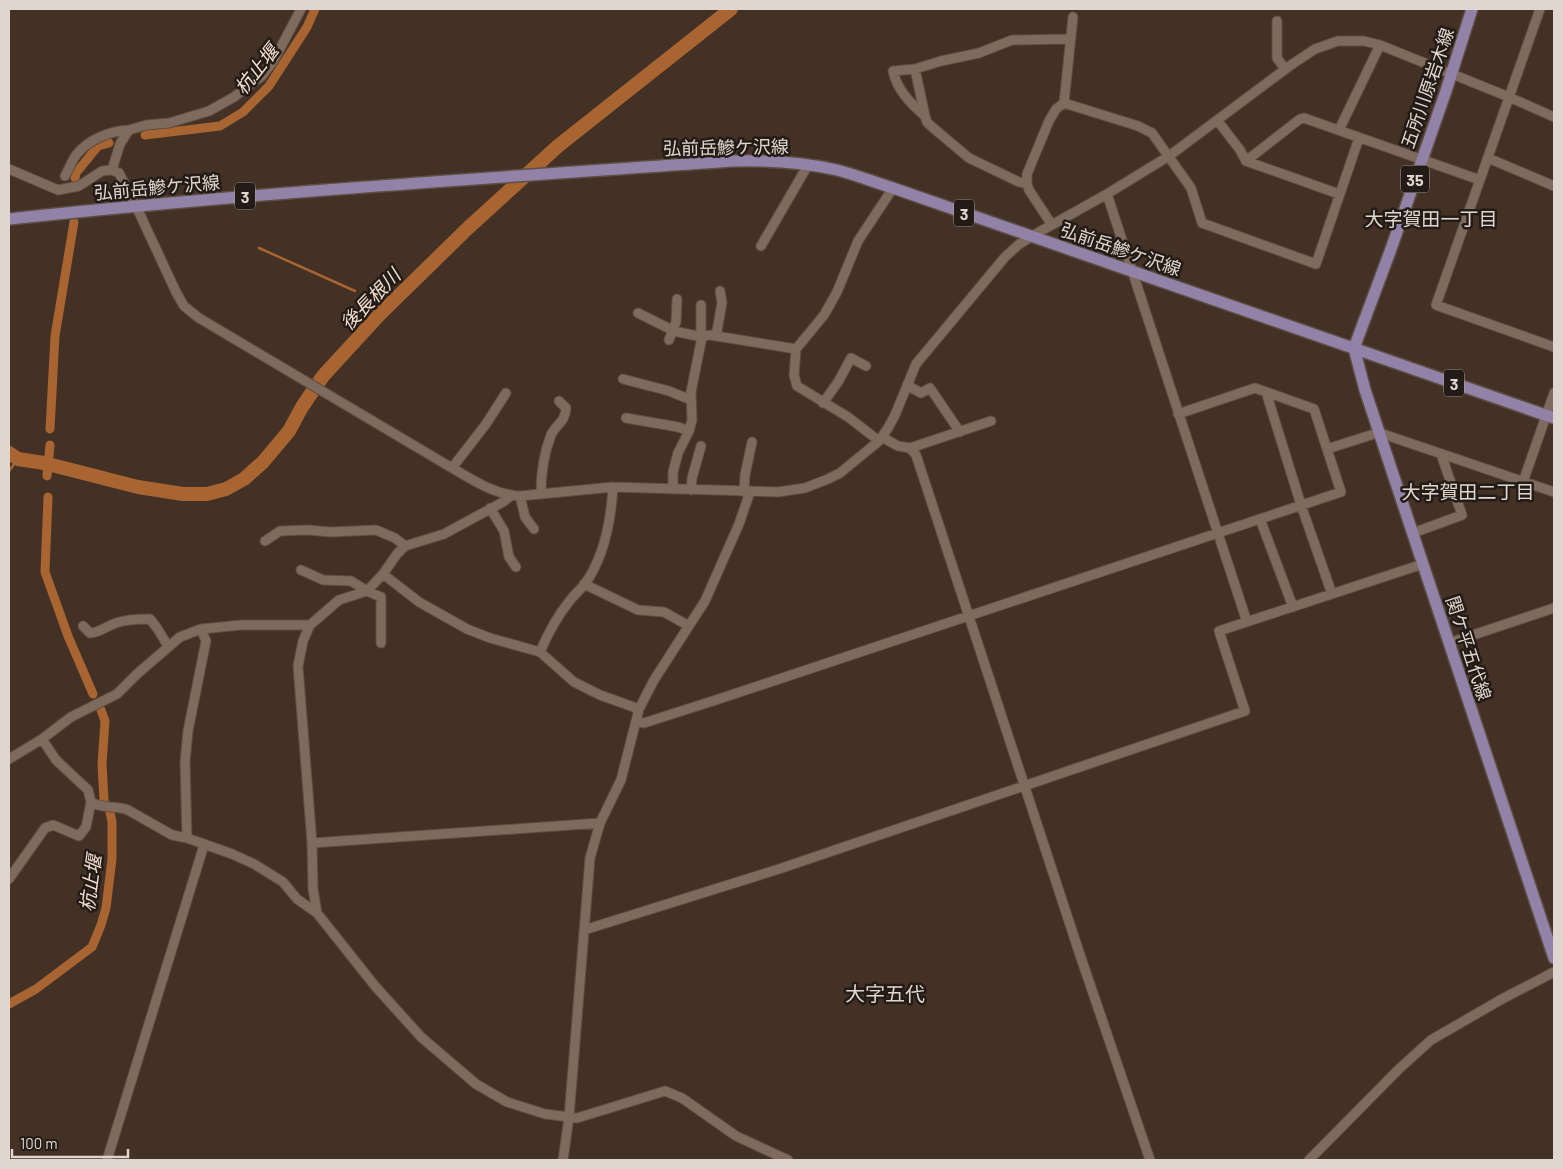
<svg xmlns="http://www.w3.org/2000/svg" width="1563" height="1169" font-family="Barlow,'Noto Sans JP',sans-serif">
<rect width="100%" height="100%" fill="#433126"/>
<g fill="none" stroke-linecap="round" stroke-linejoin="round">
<path stroke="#a86431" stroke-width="2.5" d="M 259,248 L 355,291
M 374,310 L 380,314
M 9,471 L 18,459"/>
<path stroke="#a86431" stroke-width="9" d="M 145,135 L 220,126 L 243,112 L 269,86 L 307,27 L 315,9
M 75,178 L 76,173 L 98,146 L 109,143
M 50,429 L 55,336 L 74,222
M 47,476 L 50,445
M 48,497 L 45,572 L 68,636 L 93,694
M 101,710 L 105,721 L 102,764 L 104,800 L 105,805
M 9,1004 L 36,989 L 92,947 L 101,925 L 106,908 L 112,859 L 112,822 L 110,812"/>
<path stroke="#a86431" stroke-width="14" d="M 9,453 L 18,459 L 44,463 L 138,487 L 183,494 L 207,494 L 226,489 L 244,479 L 263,462 L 289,431 L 302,407 L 323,376 L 380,314 L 468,228 L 558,146 L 731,9"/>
<g stroke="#5d4e44" stroke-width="11">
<path id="minor" d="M 1540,9 L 1436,305 L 1554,347
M 1277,21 L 1277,58 L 1285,69
M 915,69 L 893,71 C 897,90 911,104 925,116
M 1064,103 L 1138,126 L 1152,133 L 1191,188 L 1202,223 L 1316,264 L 1359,138
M 1217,120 L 1240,150 L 1246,161 L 1339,194
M 1339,130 L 1380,45
M 1488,158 L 1554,186
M 1246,161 L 1300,119 L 1304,118 L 1480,180
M 9,169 L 58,190 L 79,186 L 102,171 L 112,170 L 119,173 L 136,206 L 176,292 L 184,306 L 199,318 L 452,468 C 473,480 495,495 520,496 L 613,487 L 778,492 L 805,488 L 828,479 L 840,473 L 879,441 L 888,428 L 895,415 L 916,364 L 1005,257 L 1018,245 L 1032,236 L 1107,194 L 1169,156 L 1291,65 L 1315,49 L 1338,41 L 1364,41 L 1380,45 L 1509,97 L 1554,117
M 112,170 L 120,144 L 129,130 L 146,125 L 169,123 L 209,111 L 234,97 L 262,76 L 274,60 L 301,9
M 65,176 C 69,169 72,161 76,155 C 89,139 110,131 129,130
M 1027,184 L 1019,182 L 969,158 L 931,126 L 927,122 L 925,116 L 915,69 L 941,61 L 979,53 L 1012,40 L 1071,39
M 1107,194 L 1247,622
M 1052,225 L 1029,190 L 1027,184 L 1027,174 L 1049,121 L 1056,109 L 1064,103 L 1073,17
M 761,246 L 808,165
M 638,313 L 674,331 L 702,337 L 701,330 L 701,305
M 716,336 L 722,303 L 720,291
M 669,340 L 676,322 L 677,299
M 623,379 L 669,391 L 691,400
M 907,385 L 921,393 L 930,388 L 960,432
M 1266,392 L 1301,505 L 1332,594
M 823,403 L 838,382 L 851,358 L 866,366
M 626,418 L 678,427 L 689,431
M 883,435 L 887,440 L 898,446 L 910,448 L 916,455 L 1080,955 L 1150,1160
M 879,441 L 848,417 L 797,386 L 794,375 L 796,349 L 824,315 L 837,292 L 858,241 L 893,188
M 910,448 L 991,421
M 1327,449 L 1374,434 L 1380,433 L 1554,492
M 452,468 L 486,424 L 506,393
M 1523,482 L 1554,393
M 673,489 L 673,472 L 678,453 L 689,431 L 692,420 L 691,392 L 702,337 L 709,335 L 716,336 L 796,349
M 691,490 L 692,478 L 701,446
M 744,492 L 745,475 L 752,442
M 541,493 C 541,474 544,453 551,435 C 556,424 565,423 566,408 L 559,401
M 520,496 L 525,517 L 534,529
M 490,508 L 504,531 L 509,557 L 516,567
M 1260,519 L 1293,607
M 1413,533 L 1462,515 L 1441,454
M 265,541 L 280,531 L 308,530 L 331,532 L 376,530 L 395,538 L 405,546
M 301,570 L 323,580 L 351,581 L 367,591 L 381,597 L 381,643
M 383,574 L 419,602 L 467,629 L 490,638 L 540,652 L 574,682 L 600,695 L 639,709
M 584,584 L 638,610 L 664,612 L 689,626
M 83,626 L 90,633 C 99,633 107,626 116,623 C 127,619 139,619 150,619 L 157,628 L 168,646
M 1449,643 L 1554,608
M 540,652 C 548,633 558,615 571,599 C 575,594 580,590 584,585 C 605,557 611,520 613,487
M 636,721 L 644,723 L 722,698 L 1341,492 L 1314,409 L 1255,388 L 1178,414
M 9,759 L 42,739 L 71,717 L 117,694 L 137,674 L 180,637 L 201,629 L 241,625 L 310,625
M 91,802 C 101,809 116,805 128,810 L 172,835 L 187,838 L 232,854 L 254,864 L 283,882 L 297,899 L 317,913 L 375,986 L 421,1037 L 476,1084 L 507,1102 L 545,1114 L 577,1118 L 665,1091 L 682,1098 L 736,1136 L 788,1160
M 187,838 L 185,762 L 188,731 L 206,641 L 201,629
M 312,843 L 600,823
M 9,879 L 45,828 L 53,825 L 79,836 L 86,827 L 91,802 L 88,790 L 56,760 L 42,739
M 317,913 L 313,889 L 312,843 L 298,666 L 303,641 L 310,625 L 339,600 L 367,591 L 383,574 L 397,554 L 405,546 L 444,534 L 503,502 L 512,495
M 584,930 L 779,869 L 1245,711 L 1219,631 L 1423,564
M 107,1160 L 204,845
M 563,1160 L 569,1117 L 590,858 L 600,823 L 621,780 L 639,709 L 654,680 L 705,601 L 739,524 L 750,492
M 1309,1160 L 1399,1069 L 1431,1040 L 1502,999 L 1554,972"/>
</g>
<g stroke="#5d4e44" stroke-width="14">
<path id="major" d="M 9,219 C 249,193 490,178 732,161 C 767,160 802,162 837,170 C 856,175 874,182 893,188 L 1554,418
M 1354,348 L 1365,390 L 1554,958
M 1354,348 L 1391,249 L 1446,91 L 1472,9"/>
</g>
<use href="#minor" stroke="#7f6b5e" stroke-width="9"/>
<use href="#major" stroke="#9382a8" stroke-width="11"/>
</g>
<g text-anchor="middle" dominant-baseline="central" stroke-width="5" stroke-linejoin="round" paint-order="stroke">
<g fill="#231b16" stroke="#a89e98" stroke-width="1">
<rect x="1401" y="165.5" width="28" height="27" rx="4"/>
<rect x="235" y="182.5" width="20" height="27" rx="4"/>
<rect x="954" y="199.5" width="20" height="27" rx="4"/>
<rect x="1444" y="369.5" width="20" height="27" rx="4"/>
</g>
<g font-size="16" font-weight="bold" fill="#e1d6cf">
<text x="1415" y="179">35</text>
<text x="245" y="196">3</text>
<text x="964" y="213">3</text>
<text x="1454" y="383">3</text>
</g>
<g font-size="18" fill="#e1d6cf" stroke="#231b16">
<text transform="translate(1427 88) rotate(-71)">五所川原岩木線</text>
<text transform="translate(726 147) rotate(-1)">弘前岳鰺ケ沢線</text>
<text transform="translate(157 187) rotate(-5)">弘前岳鰺ケ沢線</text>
<text transform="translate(1121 249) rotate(19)">弘前岳鰺ケ沢線</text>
<text transform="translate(1469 648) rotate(72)">関ケ平五代線</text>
</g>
<g font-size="19" font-style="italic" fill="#f3dfd2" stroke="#231b16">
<text transform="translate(256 69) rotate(-52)">杭止堰</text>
<text transform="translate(370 299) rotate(-46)">後長根川</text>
<text transform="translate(90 883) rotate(-82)">杭止堰</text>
</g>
<g font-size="19" fill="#e1d6cf" stroke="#231b16">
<text x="1431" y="218">大字賀田一丁目</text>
<text x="1468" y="491">大字賀田二丁目</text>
</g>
<g font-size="20" fill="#e1d6cf" stroke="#231b16">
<text x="885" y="993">大字五代</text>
</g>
</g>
<rect width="1563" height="1169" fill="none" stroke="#e1d6cf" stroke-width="20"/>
<path d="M12 1149v8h116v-8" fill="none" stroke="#e1d6cf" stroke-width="2.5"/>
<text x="20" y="1149" font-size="15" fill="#e1d6cf" stroke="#231b16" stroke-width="4" paint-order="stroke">100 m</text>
</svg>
